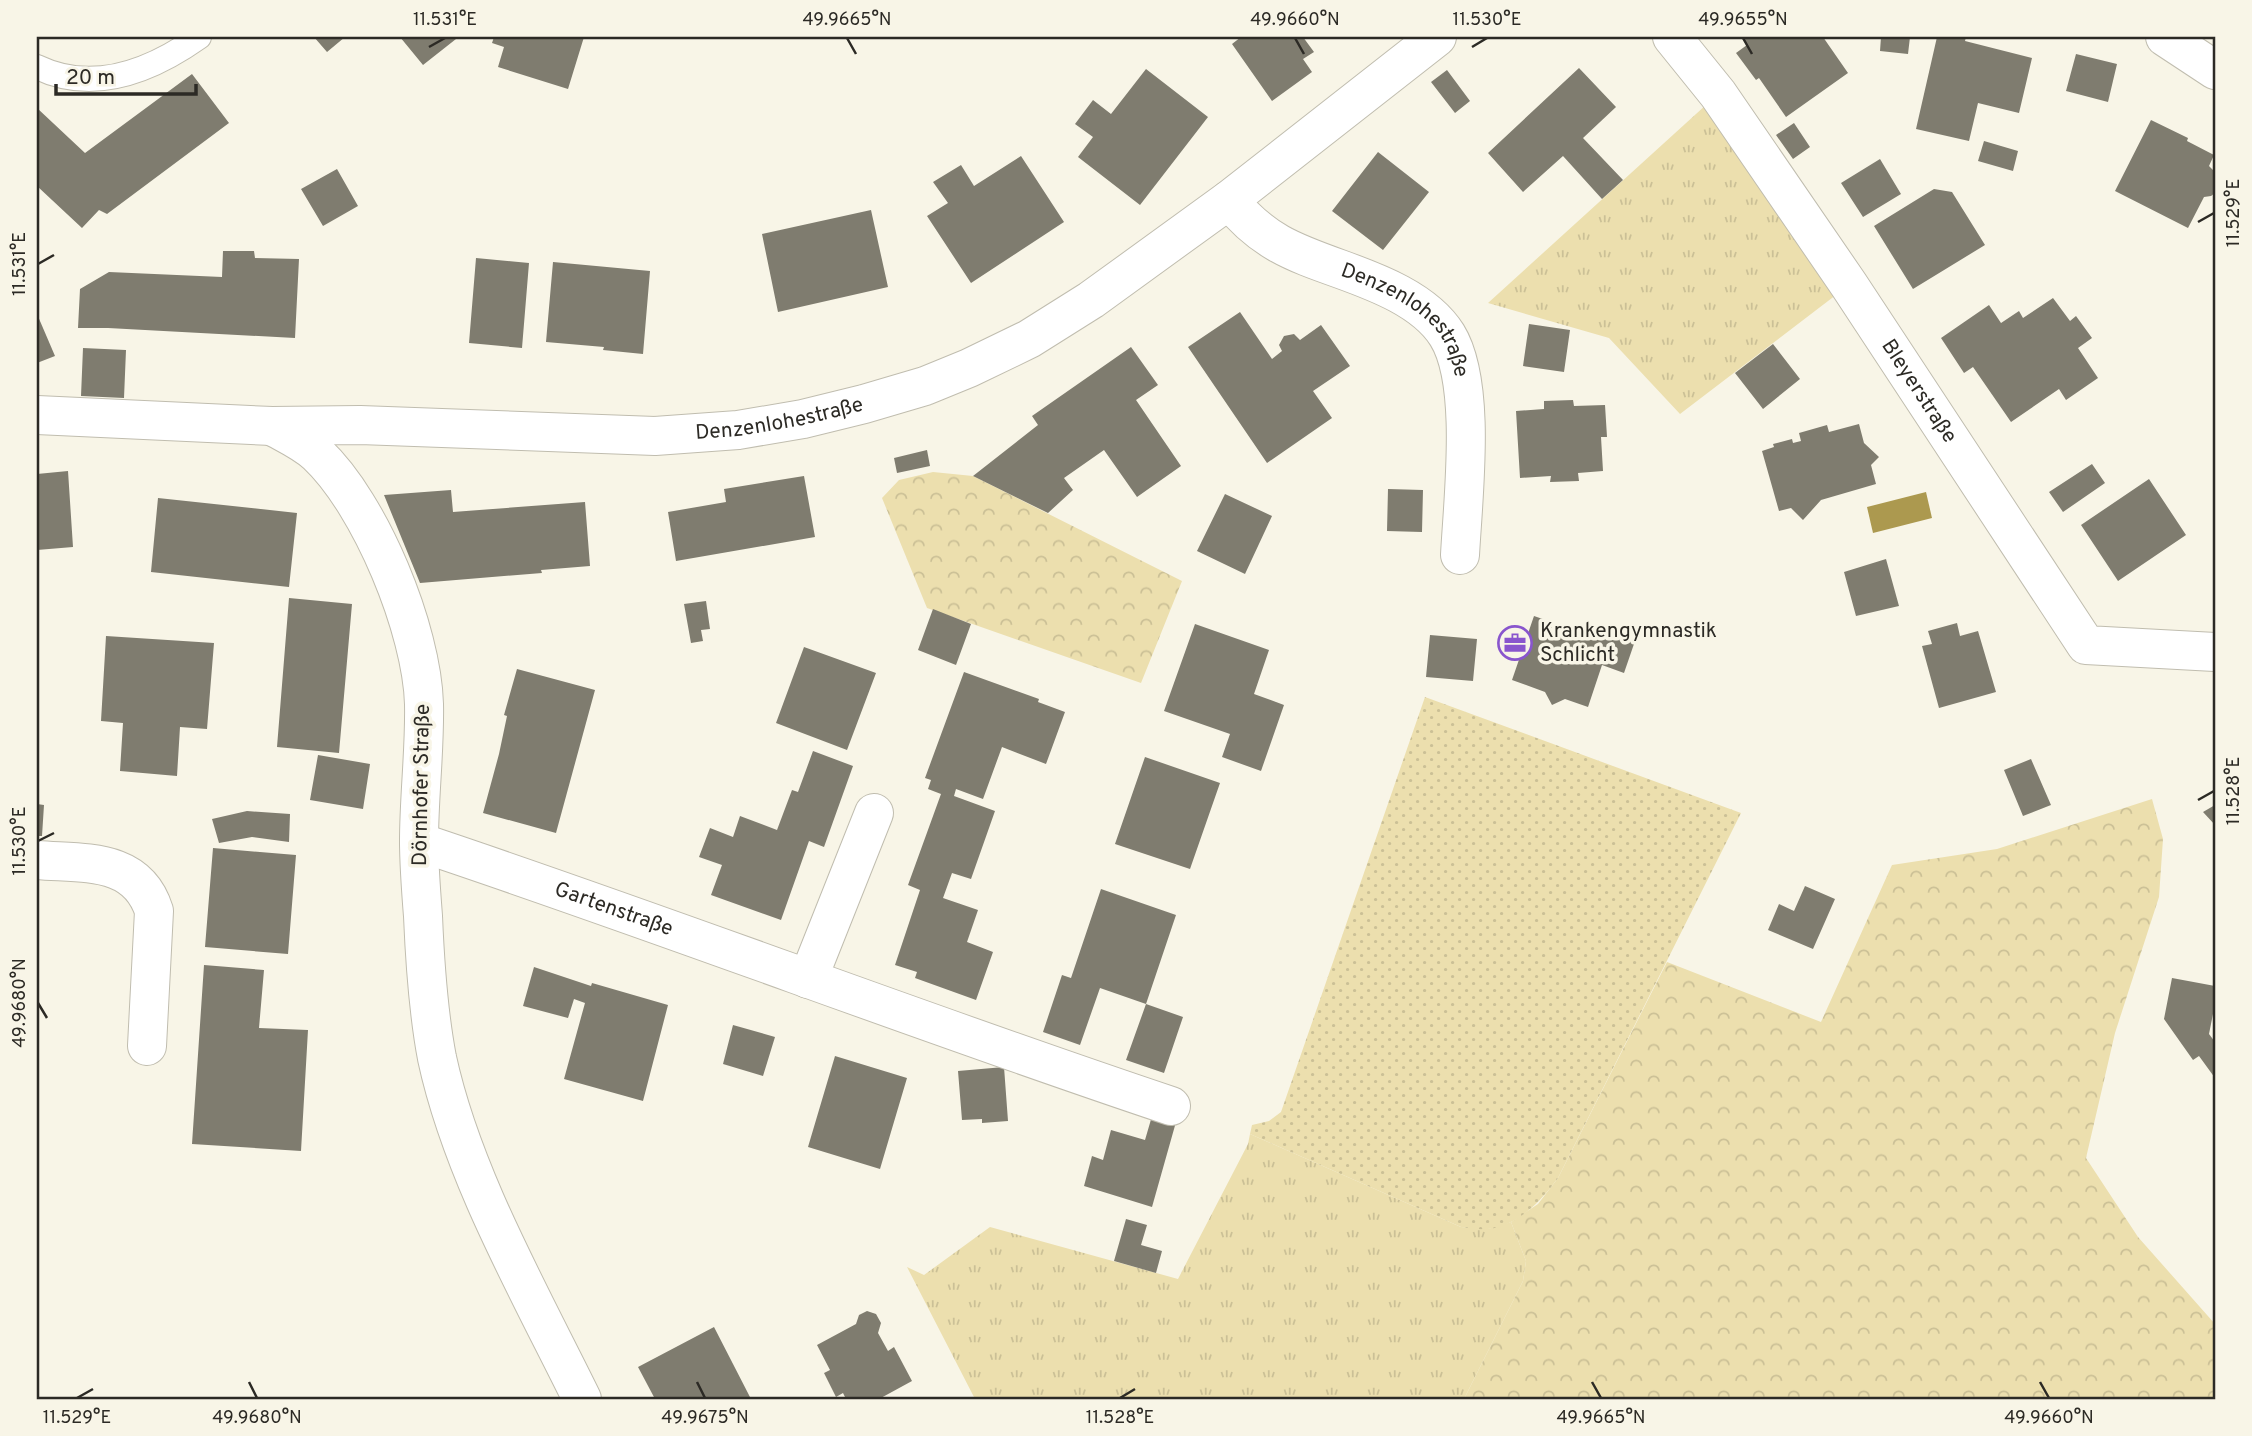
<svg xmlns="http://www.w3.org/2000/svg" width="2252" height="1436" font-family="Overpass,sans-serif">
<defs>
<pattern id="grass-tufts" width="24" height="20" patternUnits="userSpaceOnUse" patternTransform="scale(1.75)"><rect width="24" height="20" fill="#ecdfae"/><path d="M3 7l-1-3M5 7V3M7 7l1-3M15 17l-1-3M17 17v-4M19 17l1-3" fill="none" stroke="#cbc096"/></pattern>
<pattern id="forest-crowns" width="20" height="18" patternUnits="userSpaceOnUse" patternTransform="scale(1.75)"><rect width="20" height="18" fill="#ecdfae"/><path d="M2 6a3 3 0 1 1 6 0M12 15a3 3 0 1 1 6 0" fill="none" stroke="#cbc096"/></pattern>
<pattern id="garden-dots" width="8" height="8" patternUnits="userSpaceOnUse" patternTransform="scale(1.75)"><rect width="8" height="8" fill="#ecdfae"/><path d="M2 2h.1M6 6h.1" fill="none" stroke="#cbc096" stroke-width="1.8" stroke-linecap="round"/></pattern>
</defs>
<rect width="100%" height="100%" fill="#f8f5e7"/>
<path fill="url(#grass-tufts)" d="M 1718,94 L 1849,285 L 1680,414 L 1609,338 L 1488,303 Z
M 1250,1134 L 1461,1227 L 1488,1229 L 1511,1222 L 1526,1261 L 1523,1281 L 1464,1399 L 975,1399 L 907,1267 L 924,1275 L 990,1227 L 1178,1279 L 1248,1144 Z"/>
<path fill="url(#forest-crowns)" d="M 933,472 L 973,476 L 1182,581 L 1141,683 L 927,608 L 882,498 L 899,480 Z
M 2152,799 L 2163,839 L 2159,897 L 2115,1033 L 2086,1158 L 2138,1237 L 2215,1324 L 2215,1399 L 1464,1399 L 1523,1281 L 1526,1261 L 1511,1222 L 1538,1204 L 1558,1178 L 1667,962 L 1821,1022 L 1892,865 L 1997,849 Z"/>
<path fill="url(#garden-dots)" d="M 1425,697 L 1741,813 L 1558,1178 C 1541,1201 1519,1225 1488,1229 C 1480,1230 1469,1228 1461,1227 L 1250,1134 L 1252,1125 L 1269,1121 L 1281,1112 Z"/>
<path fill="#ac994f" d="M 1926,492 L 1932,518 L 1873,533 L 1867,507 Z"/>
<path fill="#7f7c6f" d="M 314,37 L 345,37 L 327,52 Z
M 400,37 L 455,37 L 456,39 L 423,65 Z
M 494,37 L 584,37 L 568,89 L 498,67 L 504,47 L 492,43 Z
M 1241,37 L 1303,37 L 1314,52 L 1303,59 L 1312,72 L 1272,101 L 1232,44 Z
M 1741,37 L 1823,37 L 1848,73 L 1786,117 L 1759,78 L 1756,80 L 1736,53 L 1747,45 Z
M 1881,37 L 1910,37 L 1908,54 L 1880,51 Z
M 1937,37 L 1966,37 L 1965,41 L 2032,58 L 2019,113 L 1978,103 L 1969,141 L 1916,129 Z
M 2076,54 L 2117,64 L 2108,102 L 2066,91 Z
M 1579,68 L 1616,107 L 1583,138 L 1623,180 L 1602,199 L 1563,156 L 1523,192 L 1488,153 Z
M 1146,69 L 1208,117 L 1140,205 L 1078,157 L 1093,137 L 1075,124 L 1093,100 L 1111,114 Z
M 1447,70 L 1470,101 L 1455,113 L 1431,82 Z
M 192,74 L 229,123 L 107,214 L 99,210 L 82,228 L 37,186 L 37,108 L 85,153 Z
M 2151,120 L 2188,138 L 2187,141 L 2214,155 L 2209,166 L 2215,172 L 2215,193 L 2211,196 L 2204,197 L 2188,228 L 2115,191 Z
M 1794,123 L 1810,147 L 1793,159 L 1776,135 Z
M 1984,141 L 2018,151 L 2013,171 L 1978,161 Z
M 1378,152 L 1429,192 L 1383,250 L 1332,211 Z
M 1021,156 L 1064,222 L 971,283 L 927,216 L 948,203 L 933,182 L 961,165 L 974,186 Z
M 1880,159 L 1901,194 L 1863,217 L 1841,183 Z
M 337,169 L 358,206 L 323,226 L 301,189 Z
M 1934,189 L 1952,192 L 1985,245 L 1913,289 L 1874,226 Z
M 871,210 L 888,287 L 778,312 L 762,234 Z
M 223,251 L 254,251 L 255,258 L 299,259 L 295,338 L 108,328 L 78,328 L 80,289 L 109,272 L 222,277 Z
M 476,258 L 529,263 L 522,348 L 469,343 Z
M 553,262 L 650,271 L 643,354 L 603,350 L 604,347 L 546,342 Z
M 2053,298 L 2070,321 L 2076,316 L 2092,338 L 2078,348 L 2098,378 L 2066,400 L 2059,389 L 2011,422 L 1973,367 L 1964,373 L 1941,338 L 1989,305 L 2001,323 L 2019,311 L 2023,318 Z
M 1240,312 L 1272,359 L 1282,351 L 1279,345 L 1284,336 L 1294,334 L 1300,340 L 1321,325 L 1350,366 L 1313,391 L 1332,418 L 1267,463 L 1188,347 Z
M 37,314 L 55,356 L 37,363 Z
M 1529,324 L 1570,330 L 1564,372 L 1523,366 Z
M 1773,344 L 1800,379 L 1763,409 L 1735,373 Z
M 1131,347 L 1158,385 L 1136,400 L 1181,466 L 1137,497 L 1104,450 L 1064,478 L 1073,490 L 1048,513 L 973,476 L 1038,425 L 1032,416 Z
M 83,348 L 126,350 L 124,398 L 81,396 Z
M 1573,400 L 1574,406 L 1605,405 L 1607,437 L 1601,437 L 1603,471 L 1578,473 L 1579,481 L 1550,482 L 1551,476 L 1520,478 L 1516,411 L 1544,409 L 1544,401 Z
M 1859,424 L 1864,443 L 1879,457 L 1871,465 L 1876,484 L 1821,500 L 1803,520 L 1791,508 L 1779,511 L 1762,451 L 1774,447 L 1773,444 L 1792,439 L 1793,443 L 1801,441 L 1799,433 L 1827,425 L 1829,432 Z
M 927,450 L 930,466 L 897,473 L 894,458 Z
M 2092,464 L 2105,483 L 2063,512 L 2049,492 Z
M 68,471 L 73,547 L 37,550 L 37,474 Z
M 804,476 L 815,537 L 676,561 L 668,512 L 726,502 L 724,489 Z
M 2149,479 L 2186,535 L 2118,581 L 2081,525 Z
M 1388,489 L 1423,490 L 1422,532 L 1387,531 Z
M 451,490 L 453,512 L 585,502 L 590,566 L 541,570 L 542,573 L 420,583 L 384,495 Z
M 1225,494 L 1272,516 L 1245,574 L 1197,551 Z
M 158,498 L 297,513 L 289,587 L 151,572 Z
M 1886,559 L 1899,606 L 1856,616 L 1844,572 Z
M 289,598 L 352,604 L 339,753 L 277,747 Z
M 706,601 L 710,629 L 701,630 L 703,641 L 691,643 L 684,604 Z
M 933,609 L 971,624 L 956,665 L 918,650 Z
M 1534,616 L 1586,634 L 1589,625 L 1635,641 L 1624,673 L 1602,665 L 1588,707 L 1565,699 L 1552,705 L 1545,692 L 1512,680 Z
M 1957,623 L 1960,636 L 1978,631 L 1996,692 L 1939,708 L 1922,646 L 1932,644 L 1928,631 Z
M 1195,624 L 1269,650 L 1254,694 L 1284,705 L 1261,771 L 1222,757 L 1230,734 L 1164,711 Z
M 1430,635 L 1477,639 L 1473,681 L 1426,677 Z
M 106,636 L 214,643 L 207,729 L 180,727 L 177,776 L 120,771 L 123,723 L 101,721 Z
M 804,647 L 876,673 L 847,750 L 776,723 Z
M 517,669 L 595,690 L 556,833 L 483,813 L 499,754 L 507,716 L 504,715 Z
M 964,672 L 1039,699 L 1038,702 L 1065,712 L 1046,764 L 1002,747 L 983,799 L 956,789 L 954,796 L 995,811 L 971,879 L 952,873 L 943,898 L 978,910 L 967,942 L 993,952 L 976,1000 L 915,978 L 917,972 L 895,965 L 920,890 L 908,885 L 941,794 L 928,789 L 931,780 L 925,778 Z
M 813,751 L 853,766 L 824,847 L 809,841 L 781,920 L 711,895 L 722,865 L 699,857 L 710,828 L 733,837 L 740,816 L 777,830 L 792,790 L 798,792 Z
M 318,755 L 370,764 L 363,809 L 310,800 Z
M 1145,757 L 1220,783 L 1190,869 L 1115,844 Z
M 2031,759 L 2051,805 L 2023,816 L 2004,770 Z
M 37,804 L 44,805 L 42,836 L 37,836 Z
M 2215,805 L 2215,825 L 2203,812 Z
M 247,811 L 290,814 L 289,842 L 252,837 L 219,843 L 212,819 Z
M 213,848 L 296,855 L 288,954 L 205,947 Z
M 1805,886 L 1835,899 L 1813,949 L 1768,930 L 1779,904 L 1794,911 Z
M 1101,889 L 1176,915 L 1146,1004 L 1100,988 L 1080,1045 L 1043,1032 L 1062,975 L 1071,978 Z
M 204,965 L 264,970 L 259,1028 L 308,1030 L 301,1151 L 192,1144 Z
M 534,967 L 591,986 L 592,983 L 668,1005 L 643,1101 L 564,1079 L 585,1003 L 574,999 L 568,1018 L 523,1006 Z
M 2172,978 L 2215,986 L 2215,1004 L 2209,1034 L 2215,1042 L 2215,1078 L 2199,1056 L 2193,1060 L 2164,1019 Z
M 1146,1004 L 1183,1017 L 1164,1073 L 1126,1060 Z
M 733,1025 L 775,1037 L 763,1076 L 723,1064 Z
M 835,1056 L 907,1078 L 880,1169 L 808,1147 Z
M 1004,1067 L 1008,1121 L 982,1123 L 982,1119 L 962,1120 L 958,1071 Z
M 1152,1116 L 1176,1122 L 1152,1207 L 1084,1186 L 1092,1156 L 1103,1160 L 1111,1130 L 1145,1140 Z
M 1126,1219 L 1147,1225 L 1141,1245 L 1162,1251 L 1156,1273 L 1114,1261 Z
M 867,1311 L 876,1314 L 881,1323 L 878,1333 L 888,1351 L 894,1347 L 912,1381 L 879,1399 L 846,1399 L 843,1393 L 836,1397 L 824,1373 L 830,1370 L 817,1345 L 856,1324 L 859,1315 Z
M 714,1327 L 751,1399 L 655,1399 L 638,1367 Z"/>
<g fill="none" stroke-linecap="round" stroke-linejoin="round">
<g stroke="#c0bdaf" stroke-width="26">
<path id="service" d="M 37,67 C 93,94 151,71 199,37"/>
</g>
<g stroke="#c0bdaf" stroke-width="40">
<g id="minor">
<path id="s1" d="M 1672,37 L 1718,94 L 1849,285 L 2086,645 L 2215,652"/>
<path d="M 2165,37 L 2215,70"/>
<path id="s2" d="M 1229,200 C 1262,241 1292,252 1340,269 C 1376,282 1425,300 1447,335 C 1477,383 1463,497 1460,555"/>
<path id="s3" d="M 37,415 L 272,426 L 360,425 L 655,436 L 738,430 L 803,419 L 864,404 L 925,386 L 969,368 L 1029,339 L 1091,300 L 1229,200 L 1437,37"/>
<path d="M 272,426 C 288,435 304,442 317,454 C 371,505 422,630 424,704 C 425,749 419,796 419,841 C 419,866 421,891 423,916 C 425,964 428,1011 437,1058 C 462,1174 530,1293 582,1399"/>
<path id="s4" d="M 419,842 C 671,926 919,1022 1171,1106"/>
<path d="M 37,860 C 84,864 137,857 154,911 L 147,1046"/>
<path d="M 808,979 L 874,813"/>
</g>
</g>
<use href="#service" stroke="#fff" stroke-width="24"/>
<use href="#minor" stroke="#fff" stroke-width="38"/>
</g>
<path fill="none" stroke="#2c2a25" stroke-width="2.5" d="M 847,38 L 856,54M 1295,38 L 1304,54M 1743,38 L 1752,54M 429,47 L 445,38M 1472,47 L 1487,38M 2198,222 L 2214,213M 38,264 L 54,255M 2198,800 L 2214,791M 38,841 L 54,833M 38,1003 L 47,1018M 249,1382 L 257,1398M 697,1382 L 705,1398M 1592,1382 L 1601,1398M 2040,1382 L 2049,1398M 77,1398 L 93,1389M 1120,1398 L 1135,1389"/>
<defs>
<g id="office-ring" transform="scale(1.75)"><circle r="9.5" fill="#f8f5e7" stroke="#8955cd" stroke-width="1.5"/><path d="M-6-3h4V-5.5h4V-3h4V5H-6ZM-1-4.5V-3h2v-1.5ZM-6 0V1H6V0Z" fill="#8955cd"/></g>
</defs>
<g fill-rule="evenodd">
<use href="#office-ring" x="1515" y="643"/>
</g>
<g text-anchor="middle" dominant-baseline="central" stroke-width="7" stroke-linejoin="round" paint-order="stroke">
<g font-size="21" fill="#2c2a25" stroke="#f8f5e7">
<text stroke="none"><textPath href="#s2" startOffset="220">Denzenlohestraße</textPath></text>
<text stroke="none"><textPath href="#s1" startOffset="432">Bleyerstraße</textPath></text>
<text stroke="none"><textPath href="#s3" startOffset="744">Denzenlohestraße</textPath></text>
<text transform="translate(422 785) rotate(-89)">Dörnhofer Straße</text>
<text stroke="none"><textPath href="#s4" startOffset="206">Gartenstraße</textPath></text>
</g>
<g font-size="21" fill="#2c2a25" stroke="#f8f5e7" text-anchor="start">
<text x="1540" y="631">Krankengymnastik<tspan x="1540" dy="24">Schlicht</tspan></text>
</g>
</g>
<rect width="2252" height="1436" fill="none" stroke="#f8f5e7" stroke-width="77"/>
<path d="M56 84v10h140v-10" fill="none" stroke="#2c2a25" stroke-width="3.5"/>
<text x="66" y="84" font-size="21" fill="#2c2a25" stroke="#f8f5e7" stroke-width="5" paint-order="stroke">20 m</text>
<rect x="38" y="38" width="2176" height="1360" fill="none" stroke="#2c2a25" stroke-width="2.5"/>
<g font-size="18" text-anchor="middle" fill="#2c2a25">
<text x="445" y="25">11.531°E</text>
<text x="847" y="25">49.9665°N</text>
<text x="1295" y="25">49.9660°N</text>
<text x="1487" y="25">11.530°E</text>
<text x="1743" y="25">49.9655°N</text>
<text transform="translate(2233 213) rotate(-90)" y="6">11.529°E</text>
<text transform="translate(19 264) rotate(-90)" y="6">11.531°E</text>
<text transform="translate(2233 791) rotate(-90)" y="6">11.528°E</text>
<text transform="translate(19 841) rotate(-90)" y="6">11.530°E</text>
<text transform="translate(19 1003) rotate(-90)" y="6">49.9680°N</text>
<text x="77" y="1423">11.529°E</text>
<text x="257" y="1423">49.9680°N</text>
<text x="705" y="1423">49.9675°N</text>
<text x="1120" y="1423">11.528°E</text>
<text x="1601" y="1423">49.9665°N</text>
<text x="2049" y="1423">49.9660°N</text>
</g>
</svg>
